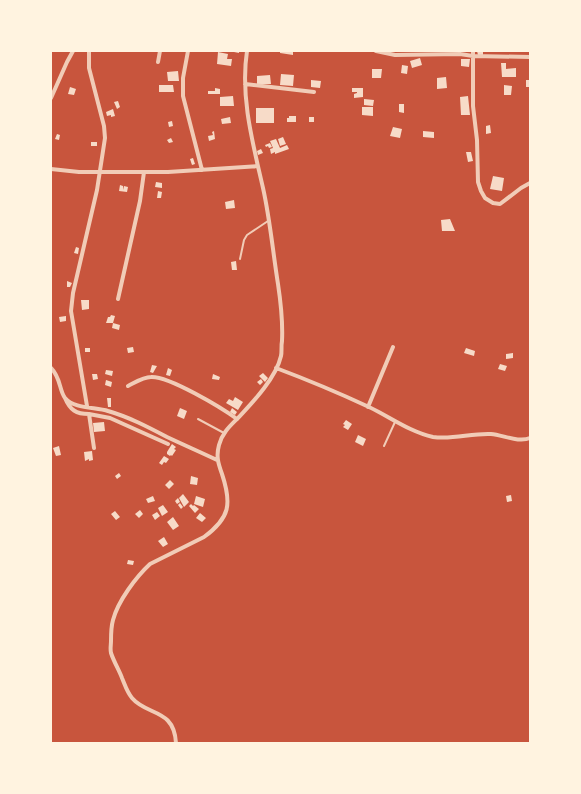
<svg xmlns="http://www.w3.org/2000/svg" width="581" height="794" font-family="'Varela Round',sans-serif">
<rect width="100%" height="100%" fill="#c8553d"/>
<path fill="#f7dbc8" d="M 229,51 L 239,51 L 239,53 Z
M 280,51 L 293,51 L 293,55 L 280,53 Z
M 477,51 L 483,51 L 483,55 L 478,55 Z
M 218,52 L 228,54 L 227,59 L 232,59 L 231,66 L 217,64 Z
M 420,58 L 422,65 L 412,68 L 410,61 Z
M 461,59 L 470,59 L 469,67 L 461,66 Z
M 501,63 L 506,63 L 506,69 L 516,68 L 516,77 L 502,77 Z
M 402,65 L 408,66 L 407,74 L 401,73 Z
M 372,69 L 382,69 L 381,78 L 372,78 Z
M 178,71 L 179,81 L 168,81 L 167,72 Z
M 281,74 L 294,75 L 293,86 L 280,85 Z
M 270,75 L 271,84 L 257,84 L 257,76 Z
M 446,77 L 447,88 L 437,89 L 437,78 Z
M 311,80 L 321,81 L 320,88 L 311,87 Z
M 526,80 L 530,80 L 530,87 L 526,87 Z
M 159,85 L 173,85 L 174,92 L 159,92 Z
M 504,85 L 512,86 L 511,95 L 504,95 Z
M 70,87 L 76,89 L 74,95 L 68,94 Z
M 215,88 L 220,89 L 220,94 L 208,94 L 208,91 L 215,91 Z
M 352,88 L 363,88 L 363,97 L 354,98 L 354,94 L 357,93 L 357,92 L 352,92 Z
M 233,96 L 234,106 L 220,106 L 220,97 Z
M 468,96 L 470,115 L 461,115 L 460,97 Z
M 364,99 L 374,100 L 373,106 L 364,105 Z
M 118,101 L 120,107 L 117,109 L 114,102 Z
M 399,104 L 404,104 L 404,113 L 399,112 Z
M 362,107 L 373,107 L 373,116 L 362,115 Z
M 256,108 L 274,108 L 274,123 L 256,123 Z
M 113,109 L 115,116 L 111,117 L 111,115 L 107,116 L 106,112 Z
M 289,116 L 296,116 L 296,122 L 287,122 L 287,118 L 289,118 Z
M 230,117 L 231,123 L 222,124 L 221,119 Z
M 309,117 L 314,117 L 314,122 L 309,122 Z
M 172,121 L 173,126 L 169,127 L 168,122 Z
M 490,125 L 491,133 L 486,134 L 486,126 Z
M 393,127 L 402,129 L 400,138 L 390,136 Z
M 214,131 L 215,139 L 209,141 L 208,136 L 213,135 L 212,132 Z
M 423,131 L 434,132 L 434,138 L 423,137 Z
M 57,134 L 60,135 L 59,140 L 55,139 Z
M 283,137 L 286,144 L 280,146 L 278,139 Z
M 171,138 L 173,142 L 169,143 L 167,140 Z
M 276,139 L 280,148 L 287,145 L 289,149 L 275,154 L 275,152 L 271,154 L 270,149 L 273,148 L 270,141 Z
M 91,142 L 97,142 L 97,146 L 91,146 Z
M 270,143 L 272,147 L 269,148 L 268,146 L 266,147 L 265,145 Z
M 261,149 L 263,153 L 258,155 L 257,151 Z
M 466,152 L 471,152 L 473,161 L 468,162 Z
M 193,158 L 195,164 L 192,165 L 190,159 Z
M 493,176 L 504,178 L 502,191 L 490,189 Z
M 156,182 L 162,183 L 162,188 L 155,187 Z
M 120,185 L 123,186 L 123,190 L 124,186 L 128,187 L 127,192 L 119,191 Z
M 158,191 L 162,192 L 161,198 L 157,198 Z
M 234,200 L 235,208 L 226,209 L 225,202 Z
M 450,219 L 455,231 L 442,231 L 441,220 Z
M 76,247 L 79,248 L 78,254 L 74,253 Z
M 236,261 L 237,270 L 232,270 L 231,262 Z
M 67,281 L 72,283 L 70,287 L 67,287 Z
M 81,300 L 89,300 L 89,309 L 82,310 Z
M 111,315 L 115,316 L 113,323 L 106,323 L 108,317 L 110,317 Z
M 66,316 L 66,321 L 60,322 L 59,317 Z
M 113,323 L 120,325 L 119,330 L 112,328 Z
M 133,347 L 134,352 L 128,353 L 127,348 Z
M 85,348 L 90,348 L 90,352 L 85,352 Z
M 466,348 L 475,351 L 474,356 L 464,353 Z
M 513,353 L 513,358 L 506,359 L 506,354 Z
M 500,364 L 507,366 L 505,371 L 498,369 Z
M 152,365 L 157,366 L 153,373 L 150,372 Z
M 168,368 L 172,370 L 170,376 L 166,375 Z
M 106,370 L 113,371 L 112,376 L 105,374 Z
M 263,373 L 268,378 L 265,382 L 259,376 Z
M 92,374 L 97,374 L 98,379 L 93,380 Z
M 213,374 L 220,377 L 219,380 L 212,379 Z
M 261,379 L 263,382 L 260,385 L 257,382 Z
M 106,380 L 112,382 L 111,387 L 105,385 Z
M 235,397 L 243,402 L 238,410 L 226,403 L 229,399 L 233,401 Z
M 107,398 L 111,398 L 111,407 L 108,407 Z
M 180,408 L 187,411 L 184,419 L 177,416 Z
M 232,408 L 237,412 L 235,415 L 230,412 Z
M 346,420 L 352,424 L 348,430 L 343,427 L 345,425 L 343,424 Z
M 104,422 L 105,431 L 94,432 L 93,423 Z
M 358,435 L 366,439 L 363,446 L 355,442 Z
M 172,444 L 176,447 L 174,449 L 176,450 L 172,456 L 171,455 L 170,456 L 167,454 L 167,452 Z
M 59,446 L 61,455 L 56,456 L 53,448 Z
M 92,451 L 93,460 L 89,461 L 89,459 L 85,461 L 84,452 Z
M 164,456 L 169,459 L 166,463 L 164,462 L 162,465 L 159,463 Z
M 119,473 L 121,476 L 117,479 L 115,476 Z
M 191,476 L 198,478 L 197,485 L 190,484 Z
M 170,480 L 174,484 L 169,489 L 165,485 Z
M 183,494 L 189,502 L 184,507 L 179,498 Z
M 511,495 L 512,501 L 507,502 L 506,496 Z
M 153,496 L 155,501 L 148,503 L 146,499 Z
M 196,496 L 205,499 L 203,507 L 194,504 Z
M 178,498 L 180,502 L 177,504 L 175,501 Z
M 180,503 L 183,507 L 181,509 L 178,505 Z
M 191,504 L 193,506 L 194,505 L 199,509 L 195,513 L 189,506 Z
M 163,505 L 168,512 L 162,516 L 158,508 Z
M 140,510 L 143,514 L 139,518 L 135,514 Z
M 115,511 L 120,517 L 116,520 L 111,514 Z
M 157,512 L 160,516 L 155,520 L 152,515 Z
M 200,513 L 206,518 L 202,522 L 196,518 Z
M 173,517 L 179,526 L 173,530 L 167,522 Z
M 164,537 L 168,544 L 163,547 L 158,541 Z
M 128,560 L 134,561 L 133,565 L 127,564 Z"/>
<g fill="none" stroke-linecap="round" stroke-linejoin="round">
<path stroke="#f1ccb7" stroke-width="2" d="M 240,259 L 244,240 L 247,235 L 268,221
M 198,419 L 224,433
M 384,446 L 395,422"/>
<path stroke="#f1ccb7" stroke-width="4" d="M 188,51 L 183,78 L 183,96 L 202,170
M 376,51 L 395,55 L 460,54 L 473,56 L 530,57
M 473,51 L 473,106 L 477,140 L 478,182 L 481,191 L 485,198 L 493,203 L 500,204 L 521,188 L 530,183
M 158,62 L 160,51
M 245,84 L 314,92
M 51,98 L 67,62 L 73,51
M 51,169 L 79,172 L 168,172 L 258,166
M 118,299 L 140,201 L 144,172
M 51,368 C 61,378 59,390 65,398 C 74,409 96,407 108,411 C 129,417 148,427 167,437 C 184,445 200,452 217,460
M 276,368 C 308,380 339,393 369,407 C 390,417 410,432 433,437 C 453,440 471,433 491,434 C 503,435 519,443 530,438
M 128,386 C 136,382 143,377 151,377 C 169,376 222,408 237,419
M 65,398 C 70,410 76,414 89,414 L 94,448
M 87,406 L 71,311 L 73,293 L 97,190 L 105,138 L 104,126 L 89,68 L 89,51
M 368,407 L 393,347
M 89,414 L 110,418 L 168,444
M 176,743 C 174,708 147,716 132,698 C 127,692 125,685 122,678 C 119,670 114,662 111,653 C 110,649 111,645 111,641 C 111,634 111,627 113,620 C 118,601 136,577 150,564 L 204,537 C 230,518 232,504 222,474 C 218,463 216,456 219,445 C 222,433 230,426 238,418 C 253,402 276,378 281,356 C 282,352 281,346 282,341 C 283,321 281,304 278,284 C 273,253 270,219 263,188 C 253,144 240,97 247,51"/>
</g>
<rect width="581" height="794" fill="none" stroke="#fff3e0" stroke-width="104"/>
</svg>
